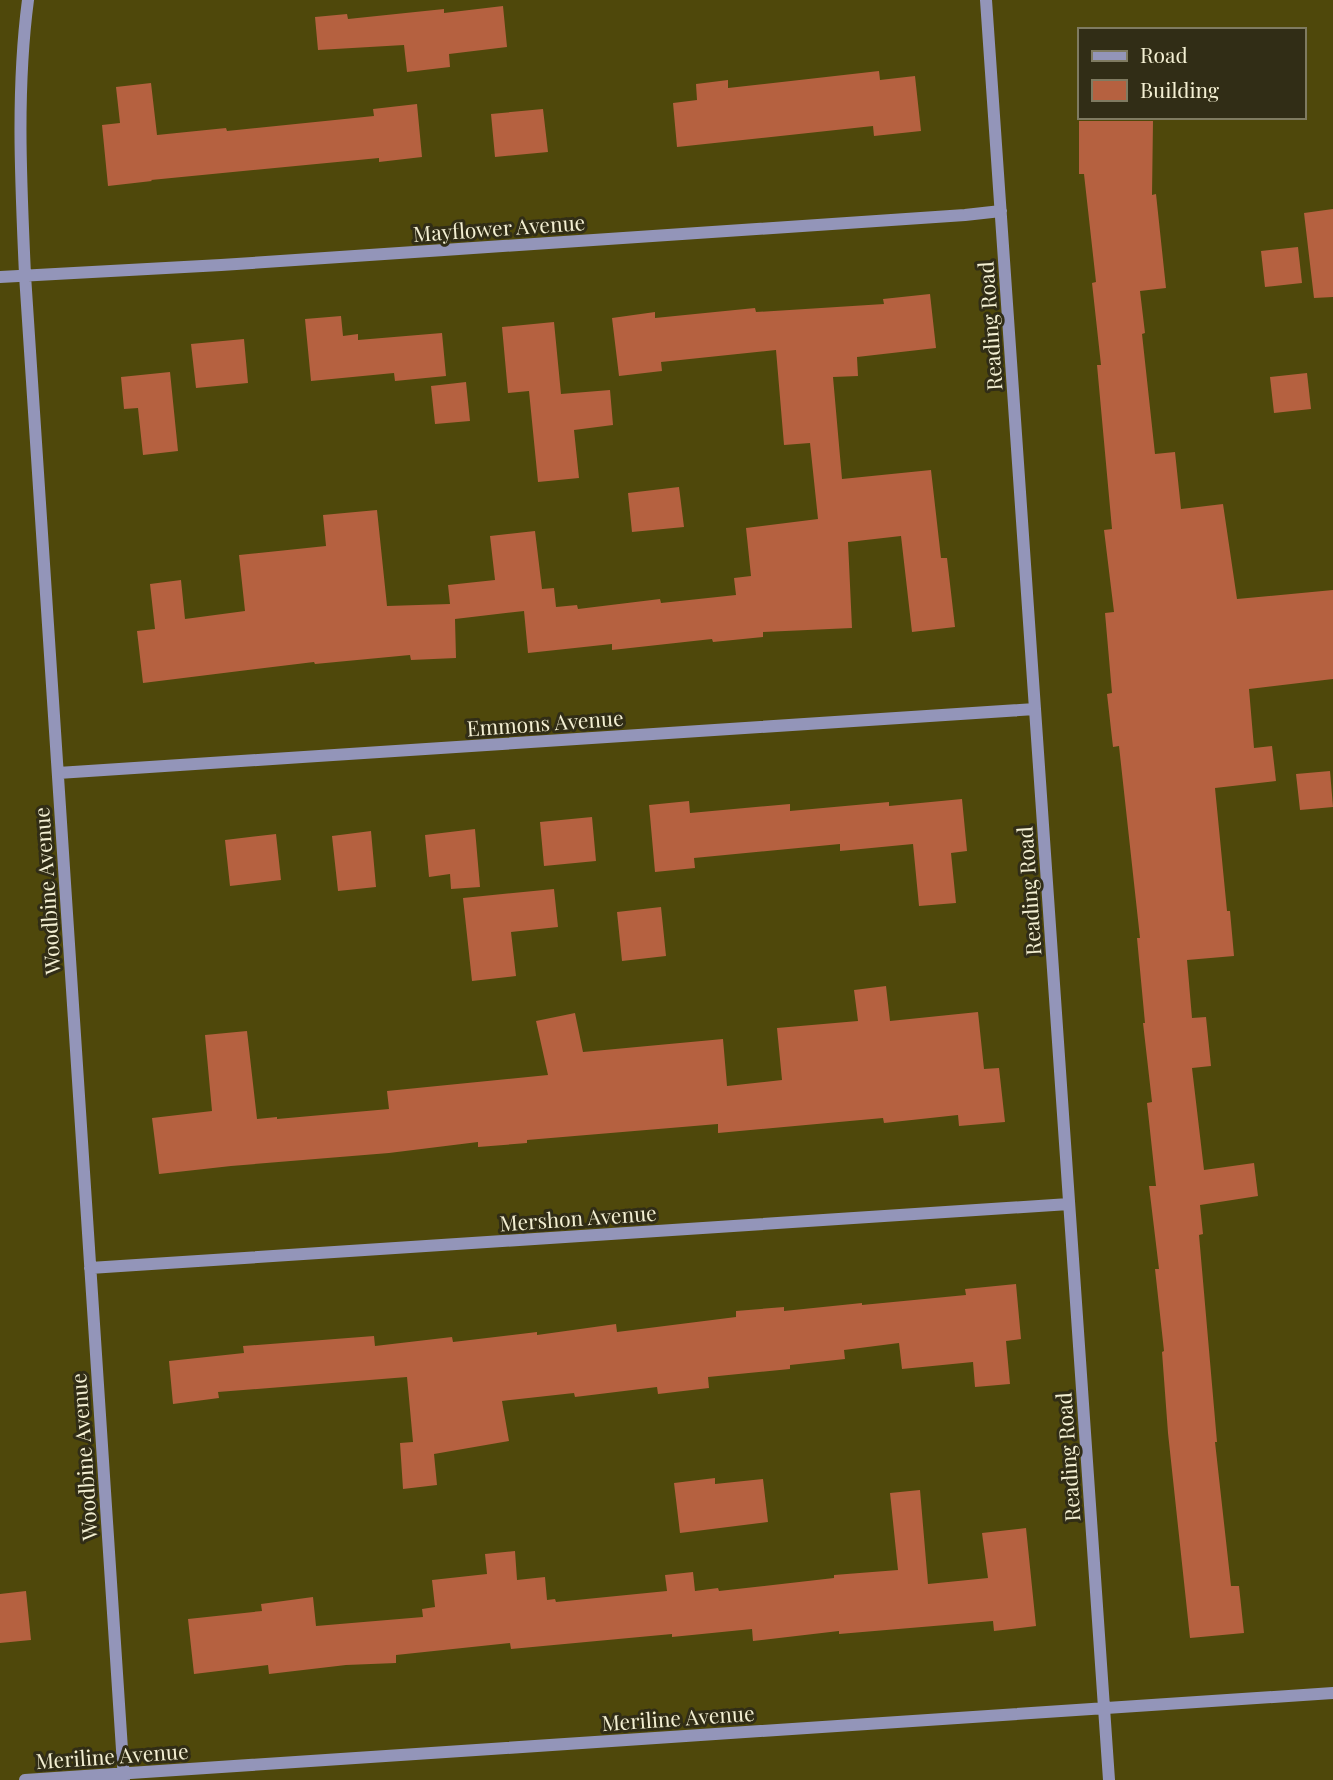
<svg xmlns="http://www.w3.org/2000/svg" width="1333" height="1780" font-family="'Playfair Display',serif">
<rect width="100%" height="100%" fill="#4f480b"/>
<path fill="#b56140" d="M 503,6 L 507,47 L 449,54 L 450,67 L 407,72 L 404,45 L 318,50 L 315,17 L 347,14 L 348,19 L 444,9 L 444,13 Z
M 879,71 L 880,80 L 915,76 L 921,131 L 874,136 L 873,126 L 677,147 L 673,103 L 697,100 L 696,84 L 728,80 L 728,88 Z
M 151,83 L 157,135 L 226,128 L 227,131 L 374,116 L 373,109 L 417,104 L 422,157 L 379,162 L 379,158 L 151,180 L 152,181 L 108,186 L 102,125 L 120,123 L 116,87 Z
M 543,109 L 548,152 L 495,157 L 491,114 Z
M 1079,121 L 1153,121 L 1152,195 L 1156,194 L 1166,288 L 1140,291 L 1145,333 L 1142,334 L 1155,454 L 1175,452 L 1181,509 L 1223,504 L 1237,599 L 1333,590 L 1333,679 L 1249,689 L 1254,748 L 1272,746 L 1276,781 L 1215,788 L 1227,911 L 1230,911 L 1234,956 L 1187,960 L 1192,1018 L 1206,1017 L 1211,1066 L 1192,1068 L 1204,1170 L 1254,1163 L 1258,1196 L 1200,1205 L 1203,1234 L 1199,1235 L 1217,1442 L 1215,1442 L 1231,1586 L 1239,1586 L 1244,1633 L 1190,1638 L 1168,1433 L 1162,1352 L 1164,1351 L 1155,1269 L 1159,1269 L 1149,1186 L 1156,1186 L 1147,1103 L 1152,1102 L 1143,1023 L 1145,1023 L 1137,938 L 1140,938 L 1119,746 L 1113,747 L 1107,694 L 1112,693 L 1105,613 L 1114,612 L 1104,530 L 1112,529 L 1097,365 L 1101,365 L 1092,283 L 1096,282 L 1084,174 L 1079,174 Z
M 1333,209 L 1333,297 L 1314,298 L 1304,213 Z
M 1298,247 L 1302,283 L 1265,287 L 1261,251 Z
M 930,294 L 936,348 L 857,357 L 858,376 L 833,377 L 842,479 L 931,470 L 941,558 L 947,558 L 955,627 L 912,632 L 901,536 L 848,542 L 852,628 L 763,632 L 763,637 L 713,642 L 712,639 L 612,650 L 612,644 L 528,653 L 524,611 L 455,619 L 456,658 L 411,660 L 410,655 L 315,664 L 314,662 L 143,683 L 137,631 L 155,629 L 150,584 L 181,580 L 185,619 L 245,611 L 239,555 L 326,546 L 323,515 L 377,510 L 387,606 L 450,604 L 448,585 L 495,580 L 490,536 L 535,531 L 542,589 L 554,588 L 556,607 L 577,605 L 578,609 L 660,599 L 661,603 L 736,595 L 734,578 L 751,576 L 746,528 L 818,519 L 810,443 L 784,445 L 776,350 L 661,362 L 662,371 L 619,376 L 612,318 L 655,312 L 655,318 L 755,308 L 756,312 L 884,304 L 883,299 Z
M 341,316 L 343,336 L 358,334 L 358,340 L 442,333 L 446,376 L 395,381 L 394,373 L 311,381 L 305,319 Z
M 554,322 L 561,394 L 610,390 L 613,425 L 574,430 L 579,478 L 538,482 L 529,391 L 508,393 L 502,327 Z
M 244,339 L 248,383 L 196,388 L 191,344 Z
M 170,372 L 178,451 L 143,455 L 138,408 L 124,409 L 121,377 Z
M 1307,373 L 1311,409 L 1274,413 L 1270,377 Z
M 466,382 L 470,421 L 435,424 L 431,386 Z
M 679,487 L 684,527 L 632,532 L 628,493 Z
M 1330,771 L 1333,807 L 1300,810 L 1296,774 Z
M 962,799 L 967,851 L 951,853 L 956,903 L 919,906 L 913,844 L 840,851 L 840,844 L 694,858 L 695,868 L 655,872 L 649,805 L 689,801 L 690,813 L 790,804 L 790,811 L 889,802 L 889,806 Z
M 592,817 L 596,861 L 544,866 L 540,822 Z
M 475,829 L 480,887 L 451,889 L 450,874 L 429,877 L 425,835 Z
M 371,831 L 376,887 L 338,891 L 332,836 Z
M 276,834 L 281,880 L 230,886 L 225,840 Z
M 554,889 L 558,927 L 511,932 L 516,976 L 472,981 L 463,898 Z
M 661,907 L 666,956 L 622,961 L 617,912 Z
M 886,986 L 890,1021 L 978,1012 L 984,1069 L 999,1068 L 1005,1122 L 959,1126 L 958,1115 L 884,1123 L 883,1118 L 718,1133 L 718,1124 L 527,1140 L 527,1143 L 478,1147 L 478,1142 L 389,1153 L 231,1166 L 159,1174 L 152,1118 L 212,1111 L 205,1035 L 247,1031 L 257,1119 L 277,1117 L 277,1119 L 389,1109 L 387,1091 L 548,1075 L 536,1021 L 575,1013 L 583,1052 L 723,1039 L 727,1086 L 782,1080 L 777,1028 L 858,1021 L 854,990 Z
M 1016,1284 L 1021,1339 L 1006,1341 L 1010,1384 L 975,1387 L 973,1362 L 902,1369 L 899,1343 L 844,1350 L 845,1359 L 790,1365 L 790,1369 L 708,1377 L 709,1388 L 658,1394 L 657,1387 L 575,1397 L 574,1393 L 502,1401 L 509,1441 L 434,1454 L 437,1485 L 403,1489 L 400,1443 L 413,1442 L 407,1377 L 218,1392 L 219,1398 L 173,1404 L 169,1361 L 244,1353 L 243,1346 L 374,1336 L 375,1346 L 452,1337 L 453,1342 L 537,1332 L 537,1335 L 616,1324 L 617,1332 L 736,1317 L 736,1311 L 784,1307 L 784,1311 L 862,1303 L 862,1305 L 966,1295 L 965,1289 Z
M 715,1478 L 715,1484 L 763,1479 L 768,1522 L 680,1533 L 674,1483 Z
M 920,1490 L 928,1584 L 988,1578 L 982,1533 L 1026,1528 L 1036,1626 L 994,1631 L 993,1621 L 839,1634 L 839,1631 L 753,1641 L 752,1629 L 672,1637 L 672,1634 L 511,1649 L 510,1643 L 396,1655 L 396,1663 L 346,1665 L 269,1674 L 268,1665 L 194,1674 L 188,1619 L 262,1611 L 261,1604 L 313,1597 L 316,1626 L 423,1617 L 422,1609 L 435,1607 L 432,1580 L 487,1574 L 485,1554 L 515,1551 L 517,1580 L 545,1577 L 547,1600 L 555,1599 L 556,1602 L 667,1591 L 665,1575 L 693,1572 L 695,1591 L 718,1588 L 719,1591 L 834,1578 L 834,1575 L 898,1570 L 890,1493 Z
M 26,1591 L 31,1640 L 0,1643 L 0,1594 Z"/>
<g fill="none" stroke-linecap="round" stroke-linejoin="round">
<path stroke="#9395b9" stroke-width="12" d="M 28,0 C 16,91 21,184 25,275 L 124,1780
M 986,0 L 1109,1780
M 0,277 L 221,265 L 965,215 L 1001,211
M 58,773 L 1035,709
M 90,1268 L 1069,1204
M 25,1780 L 1333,1693"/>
</g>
<g text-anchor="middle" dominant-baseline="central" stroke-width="6" stroke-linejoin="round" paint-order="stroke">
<g font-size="21" fill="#f3efd2" stroke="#312d16">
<text transform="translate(499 227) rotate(-4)">Mayflower Avenue</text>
<text transform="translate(989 326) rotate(-94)">Reading Road</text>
<text transform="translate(545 722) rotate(-4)">Emmons Avenue</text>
<text transform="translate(46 891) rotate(-94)">Woodbine Avenue</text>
<text transform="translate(1028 891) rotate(-94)">Reading Road</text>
<text transform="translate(578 1217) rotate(-4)">Mershon Avenue</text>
<text transform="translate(83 1457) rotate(-94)">Woodbine Avenue</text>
<text transform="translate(1067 1457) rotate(-94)">Reading Road</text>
<text transform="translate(678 1717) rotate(-4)">Meriline Avenue</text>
<text transform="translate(112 1755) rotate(-4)">Meriline Avenue</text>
</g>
</g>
<rect x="1078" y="28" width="228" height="91" fill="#312d16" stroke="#7f7b61" stroke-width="2"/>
<rect x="1092" y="51" width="35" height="10" fill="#9395b9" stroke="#7f7b61" stroke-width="2"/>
<text x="1140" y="63" font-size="21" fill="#f3efd2">Road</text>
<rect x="1092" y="80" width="35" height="21" fill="#b56140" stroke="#7f7b61" stroke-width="2"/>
<text x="1140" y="98" font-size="21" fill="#f3efd2">Building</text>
</svg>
